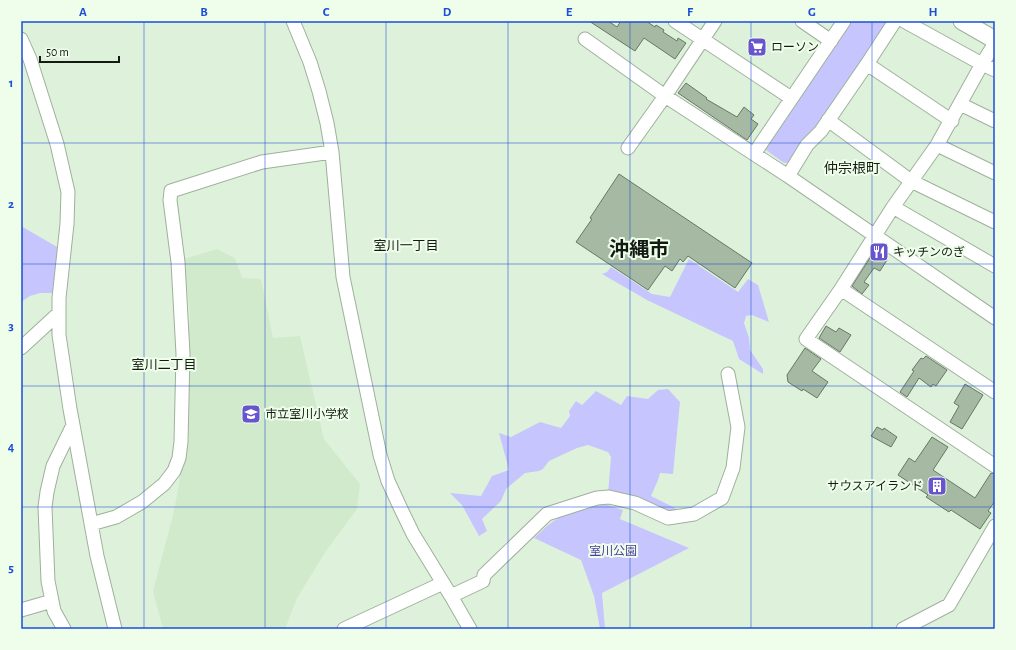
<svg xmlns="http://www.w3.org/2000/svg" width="1016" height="650" font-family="'Alegreya Sans','Noto Sans JP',sans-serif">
<rect width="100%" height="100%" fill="#def2db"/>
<path fill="#d1eacc" d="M 217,249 L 235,258 L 242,278 L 261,279 L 273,338 L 300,336 L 324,439 L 360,484 L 357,509 L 326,551 L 297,598 L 285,629 L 163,629 L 153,591 L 173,515 L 178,490 L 183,453 L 187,351 L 190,315 L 184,259 Z"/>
<path fill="#c6c5fd" d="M 850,21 L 887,21 L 818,130 L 791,162 L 784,163 L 766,150 L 764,144 Z
M 21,226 L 64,251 L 60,293 L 40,293 L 30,296 L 21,302 Z
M 689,259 L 738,292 L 748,279 L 758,285 L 769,322 L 752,315 L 746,316 L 744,323 L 749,338 L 750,350 L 763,369 L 763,374 L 739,359 L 733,341 L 647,300 L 602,274 L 607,272 L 611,267 L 652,294 L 670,297 Z
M 668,389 L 680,402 L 673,474 L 660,473 L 658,480 L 651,496 L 683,512 L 670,515 L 608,494 L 611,457 L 608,452 L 588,445 L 577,448 L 549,461 L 543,469 L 539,471 L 525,473 L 506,489 L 501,501 L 482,519 L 487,531 L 479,536 L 462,505 L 450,493 L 481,496 L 492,476 L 509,470 L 499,433 L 511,437 L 540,422 L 561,428 L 570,416 L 569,411 L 576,401 L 582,405 L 596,391 L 621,405 L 627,396 L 648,399 L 658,390 Z
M 605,504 L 623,510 L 620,519 L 689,548 L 602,593 L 605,629 L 600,629 L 594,596 L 581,560 L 534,538 C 540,533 545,527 551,523 C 566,511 587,508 605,504 Z"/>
<path fill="#a6b9a3" stroke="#677864" d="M 589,21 L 608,21 L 617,27 L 621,21 L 646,21 L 655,27 L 656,25 L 664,30 L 663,32 L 677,41 L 678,38 L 686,43 L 675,59 L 644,38 L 635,51 Z
M 686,83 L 707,98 L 706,99 L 737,117 L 744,107 L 754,115 L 751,119 L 758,124 L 747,140 L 678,93 Z
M 619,174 L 752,263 L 735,288 L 688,256 L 683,262 L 680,259 L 672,271 L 665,266 L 648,290 L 576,242 L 592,219 L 590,218 Z
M 877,247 L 885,252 L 882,256 L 887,260 L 880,271 L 874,268 L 864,282 L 869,285 L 862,294 L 852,286 Z
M 826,326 L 836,332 L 839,328 L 851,335 L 840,352 L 819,338 Z
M 805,348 L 821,359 L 812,371 L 828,382 L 817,398 L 803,389 L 802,391 L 788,382 L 787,375 Z
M 926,356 L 947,370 L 936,386 L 933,384 L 931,387 L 919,378 L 907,397 L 900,392 L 914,371 L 912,370 L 921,358 L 923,359 Z
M 965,384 L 983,395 L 962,429 L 950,422 L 959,406 L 954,403 Z
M 877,427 L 883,430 L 884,428 L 897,437 L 891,447 L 871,436 Z
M 932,437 L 948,447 L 933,470 L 975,498 L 991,473 L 995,474 L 995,501 L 988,511 L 991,513 L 980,529 L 951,510 L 949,512 L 926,497 L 928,495 L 898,475 L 909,458 L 915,462 Z"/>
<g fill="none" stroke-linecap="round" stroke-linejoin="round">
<g stroke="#9eb19b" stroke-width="15">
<path id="minor" d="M 293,21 L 310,62 L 319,91 L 327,123 L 332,152 L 343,277 L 380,455 L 388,481 L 400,507 L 413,534 L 451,596 L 470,629
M 675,21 L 791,98
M 802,21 L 831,41
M 904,21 L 982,64 L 995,70
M 21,39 L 30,59 L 57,144 L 68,192 L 67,224 L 59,298 L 59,335 L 70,409 L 73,425 L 97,556 L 115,629
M 585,39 L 665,96 L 788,176 L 995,318
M 995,43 L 982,64 L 937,145 L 893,207 L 841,289 L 806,339 L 995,466
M 867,64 L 952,121
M 960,104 L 995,121
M 828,120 L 911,181 L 995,222
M 937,145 L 995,173
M 628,148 L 665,96 L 715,21
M 754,154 L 844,21
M 788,176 L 807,145 L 821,131 L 867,64 L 895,21
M 893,207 L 995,266
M 841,289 L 995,392
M 21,348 L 59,313
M 91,524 L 116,517 L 142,502 L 164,484 L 174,471 L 179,458 L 181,442 L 183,354 L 178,262 L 170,200 L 171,191 L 262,162 L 332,152
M 451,596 L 483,581 L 484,575 L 547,514 L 597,498 L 609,497 L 635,503 L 668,518 L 694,514 L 722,498 L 733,468 L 738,427 L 728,374
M 21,610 L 52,601
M 64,629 L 54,611 L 48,581 L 45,507 L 47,492 L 53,466 L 73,425
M 344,629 L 443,583
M 903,629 L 949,605 L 995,526"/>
</g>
<g stroke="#9eb19b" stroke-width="19">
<path id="major" d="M 962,21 L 995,40"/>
</g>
<use href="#minor" stroke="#fff" stroke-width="13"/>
<use href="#major" stroke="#fff" stroke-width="17"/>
</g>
<path fill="none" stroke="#1d4ed8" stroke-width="1" stroke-opacity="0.55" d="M 144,21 L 144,629M 265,21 L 265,629M 386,21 L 386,629M 508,21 L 508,629M 630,21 L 630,629M 751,21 L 751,629M 872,21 L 872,629M 21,143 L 995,143M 21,264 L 995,264M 21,386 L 995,386M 21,507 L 995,507"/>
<defs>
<g id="supermarket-square" transform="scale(1)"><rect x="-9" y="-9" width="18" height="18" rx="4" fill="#6855ce" stroke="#eefeeb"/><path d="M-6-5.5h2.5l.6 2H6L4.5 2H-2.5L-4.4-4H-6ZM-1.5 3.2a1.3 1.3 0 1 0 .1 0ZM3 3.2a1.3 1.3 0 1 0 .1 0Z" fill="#fff"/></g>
<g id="restaurant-square" transform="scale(1)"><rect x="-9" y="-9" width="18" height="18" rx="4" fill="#6855ce" stroke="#eefeeb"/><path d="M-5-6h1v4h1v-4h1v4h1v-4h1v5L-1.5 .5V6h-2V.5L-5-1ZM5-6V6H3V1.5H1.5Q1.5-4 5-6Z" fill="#fff"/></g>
<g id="school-square" transform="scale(1)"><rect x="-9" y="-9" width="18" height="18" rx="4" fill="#6855ce" stroke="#eefeeb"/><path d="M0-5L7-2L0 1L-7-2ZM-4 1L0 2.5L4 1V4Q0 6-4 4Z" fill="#fff"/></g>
<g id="building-square" transform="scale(1)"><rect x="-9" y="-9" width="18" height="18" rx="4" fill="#6855ce" stroke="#eefeeb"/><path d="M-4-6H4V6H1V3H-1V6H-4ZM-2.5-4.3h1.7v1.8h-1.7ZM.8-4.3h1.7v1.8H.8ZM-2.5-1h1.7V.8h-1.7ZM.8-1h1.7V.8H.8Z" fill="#fff"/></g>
</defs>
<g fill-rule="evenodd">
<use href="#supermarket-square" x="757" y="47"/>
<use href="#restaurant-square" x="879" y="252"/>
<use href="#school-square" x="251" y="414"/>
<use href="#building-square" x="937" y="486"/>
</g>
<g text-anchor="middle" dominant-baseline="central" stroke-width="4" stroke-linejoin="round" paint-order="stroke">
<g font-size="12" fill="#141b12" stroke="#eefeeb" text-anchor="start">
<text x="771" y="47">ローソン</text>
<text x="893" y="252">キッチンのぎ</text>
<text x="265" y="414">市立室川小学校</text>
<text x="923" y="486" text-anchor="end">サウスアイランド</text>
</g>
<g font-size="12" fill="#4d3e9e" stroke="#eefeeb">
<text x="613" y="551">室川公園</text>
</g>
<g font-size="13" fill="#141b12" stroke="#eefeeb">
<text x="406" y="246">室川一丁目</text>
<text x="164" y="365">室川二丁目</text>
</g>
<g font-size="14" fill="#141b12" stroke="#eefeeb">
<text x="852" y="169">仲宗根町</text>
</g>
<g font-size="20" font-weight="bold" fill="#141b12" stroke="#eefeeb">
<text x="639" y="250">沖縄市</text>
</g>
</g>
<rect width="1016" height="650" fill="none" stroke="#eefeeb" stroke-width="44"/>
<path d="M40 56v6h79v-6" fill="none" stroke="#141b12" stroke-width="2"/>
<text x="46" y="56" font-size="12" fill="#141b12" stroke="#eefeeb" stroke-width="3" paint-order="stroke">50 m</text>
<rect x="22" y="22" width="972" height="606" fill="none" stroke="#1d4ed8" stroke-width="1.5"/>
<g font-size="13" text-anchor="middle" font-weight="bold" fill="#1d4ed8">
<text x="83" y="16">A</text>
<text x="204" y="16">B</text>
<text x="326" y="16">C</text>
<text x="447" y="16">D</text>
<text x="569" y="16">E</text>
<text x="690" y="16">F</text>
<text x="812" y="16">G</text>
<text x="933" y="16">H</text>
<text x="11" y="87">1</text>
<text x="11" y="208">2</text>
<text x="11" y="330">3</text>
<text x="11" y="451">4</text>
<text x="11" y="572">5</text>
</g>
</svg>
